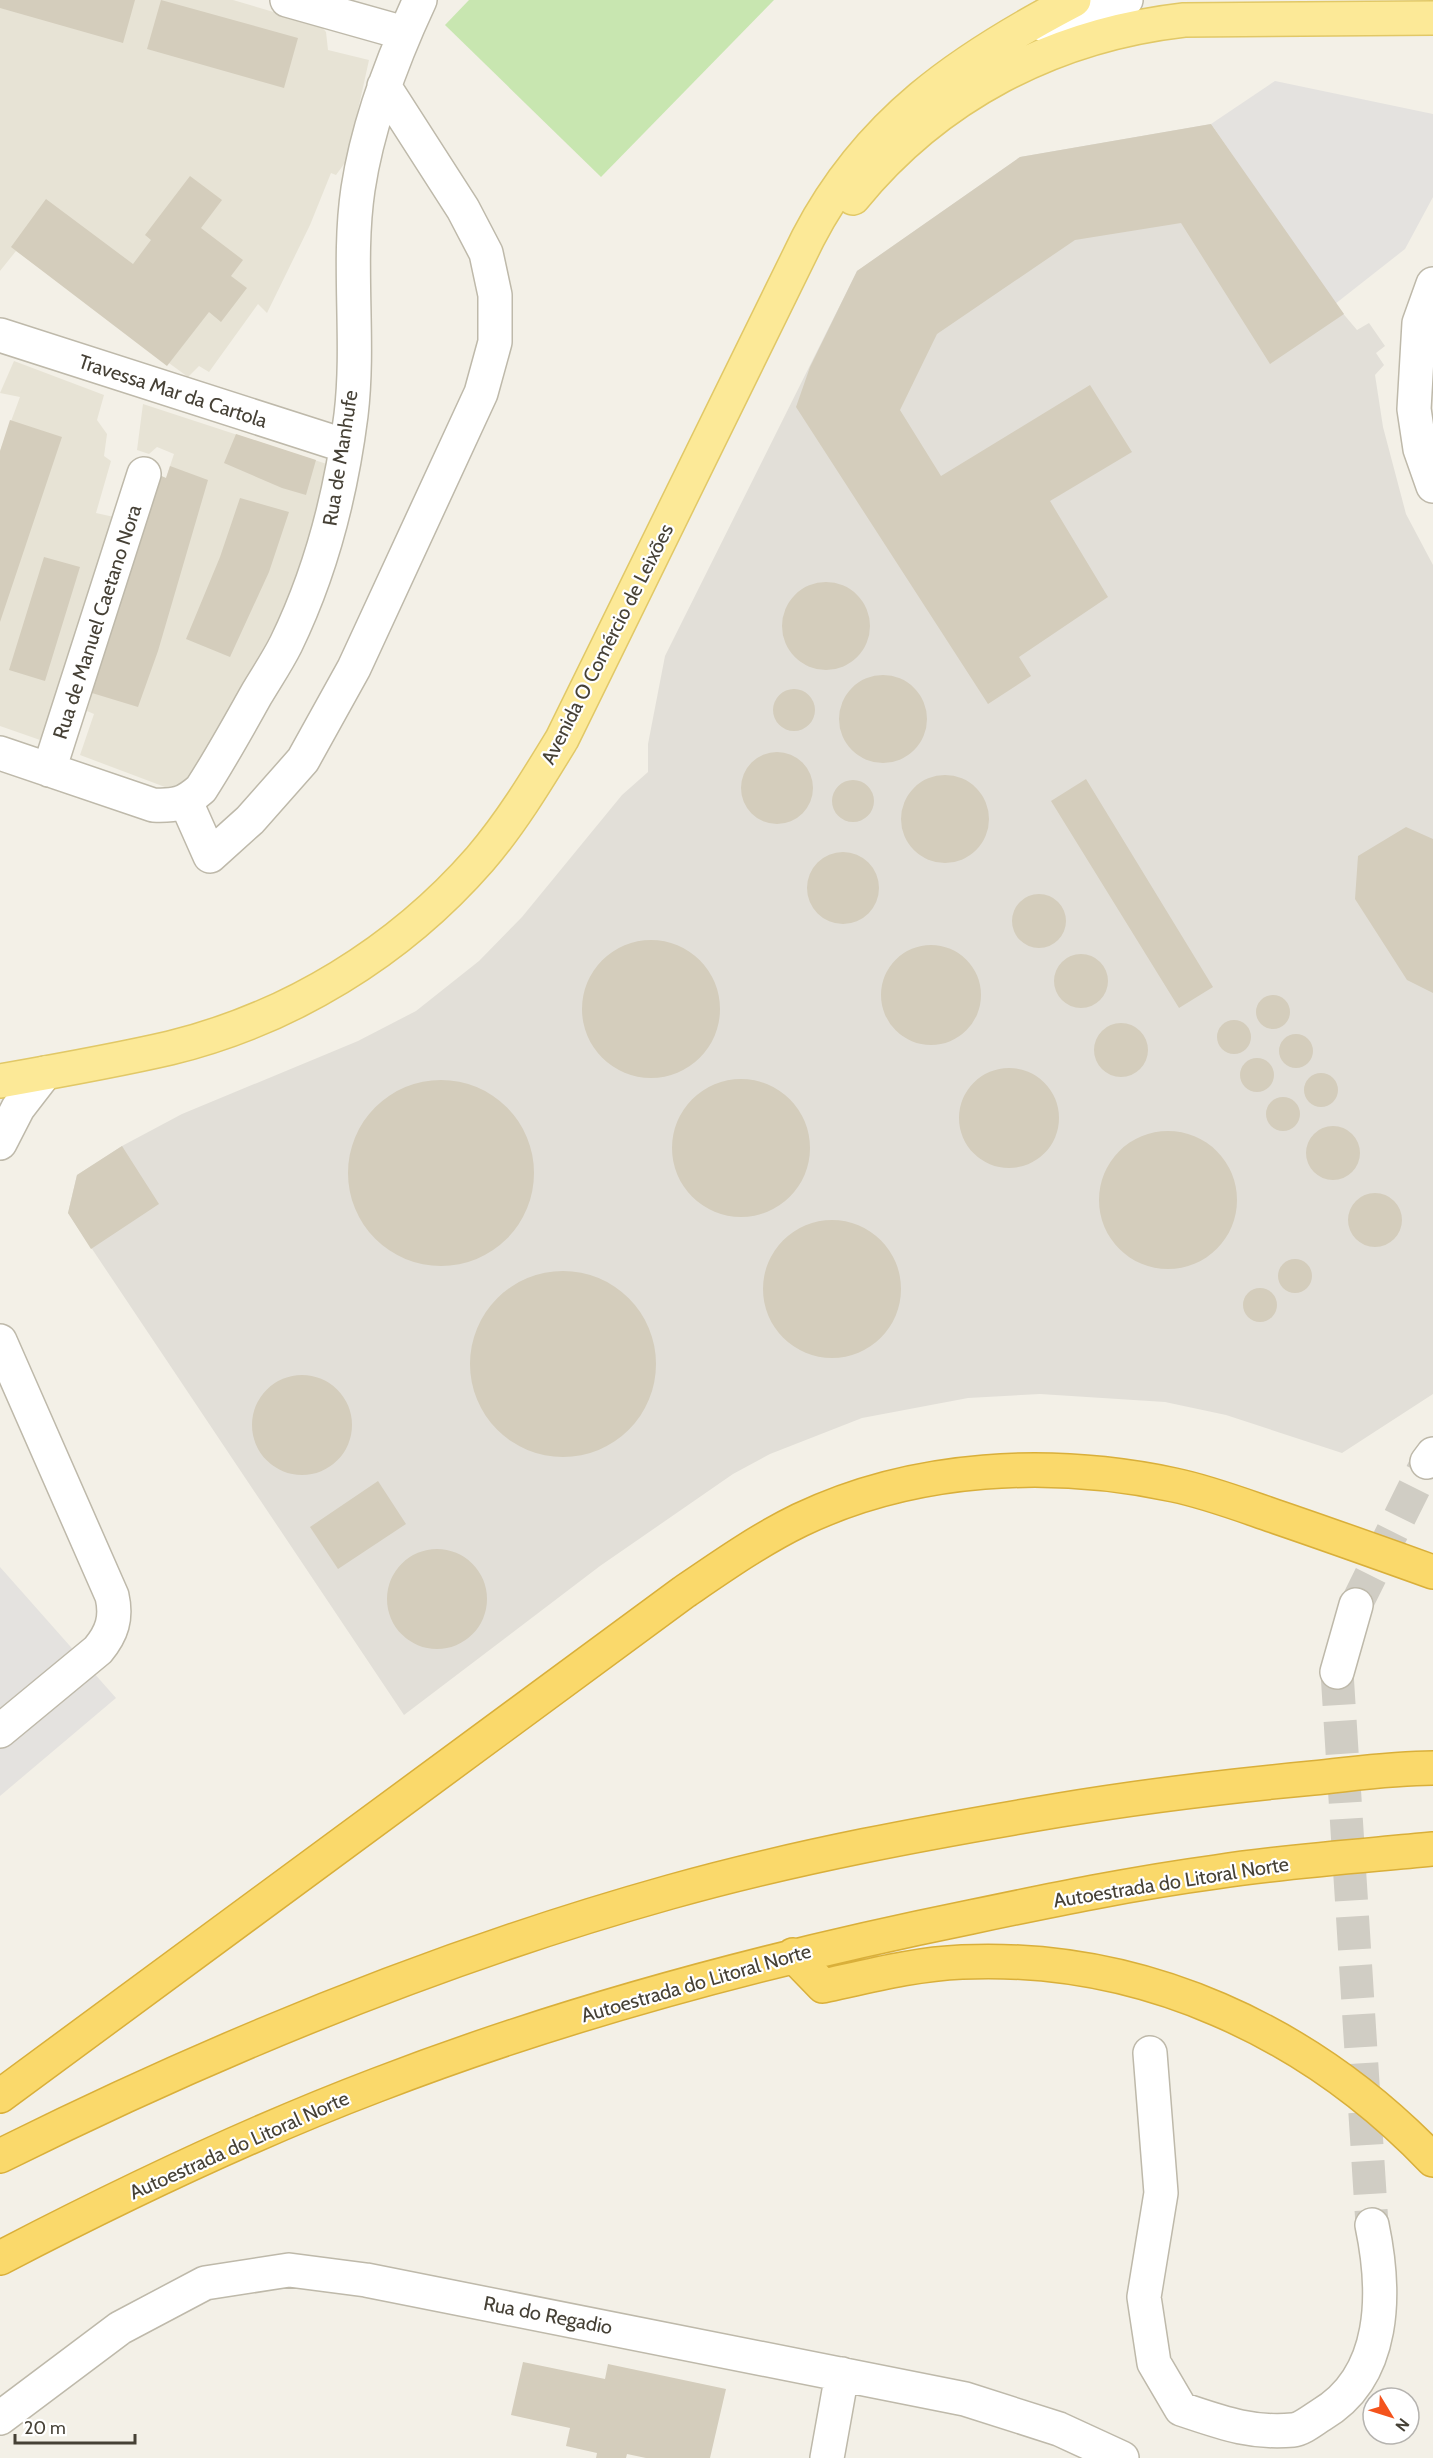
<svg xmlns="http://www.w3.org/2000/svg" width="1433" height="2458" font-family="Cabin,sans-serif">
<rect width="100%" height="100%" fill="#f3f0e7"/>
<path fill="#e7e3d5" d="M 0,0 L 233,0 L 321,26 L 326,32 L 328,50 L 369,60 L 347,160 L 336,175 L 331,173 L 310,225 L 267,313 L 258,304 L 209,372 L 199,366 L 188,377 L 16,251 L 0,271 Z
M 14,361 L 104,395 L 97,420 L 107,434 L 104,456 L 111,461 L 96,513 L 123,519 L 91,584 L 43,741 L 0,726 L 0,451 L 20,397 L 0,393 Z
M 143,404 L 339,468 L 281,615 L 224,723 L 193,772 L 182,785 L 165,787 L 80,755 L 94,714 L 87,711 L 92,693 L 159,475 L 166,478 L 174,454 L 157,447 L 149,454 L 137,450 Z"/>
<path fill="#e2dfd8" d="M 1211,124 L 1335,304 L 1357,330 L 1369,323 L 1385,346 L 1376,353 L 1384,365 L 1375,375 L 1383,427 L 1406,514 L 1433,565 L 1433,1394 L 1342,1453 L 1226,1415 L 1165,1402 L 1040,1394 L 968,1398 L 862,1418 L 770,1454 L 733,1474 L 600,1566 L 404,1715 L 68,1213 L 77,1175 L 122,1146 L 182,1114 L 358,1041 L 416,1011 L 479,961 L 522,917 L 622,795 L 648,772 L 648,744 L 665,656 L 857,271 L 1020,157 Z"/>
<path fill="#c8e6b0" d="M 469,0 L 774,0 L 601,177 L 445,25 Z"/>
<path fill="#e4e2df" d="M 1275,81 L 1433,114 L 1433,197 L 1405,249 L 1335,304 L 1211,124 Z
M 0,1567 L 116,1698 L 0,1796 Z"/>
<path fill="#d4cdbc" d="M 0,0 L 135,0 L 123,43 L 0,8 Z
M 161,0 L 298,38 L 284,88 L 147,49 Z
M 1211,124 L 1344,314 L 1270,364 L 1181,223 L 1075,240 L 937,334 L 900,410 L 941,476 L 1090,385 L 1132,452 L 1050,501 L 1108,597 L 1019,657 L 1031,676 L 988,704 L 796,407 L 810,367 L 857,271 L 1020,157 Z
M 190,176 L 222,200 L 201,228 L 243,260 L 231,276 L 247,288 L 221,322 L 209,312 L 167,366 L 11,247 L 46,199 L 133,264 L 151,240 L 145,235 Z
M 10,420 L 62,437 L 0,622 L 0,451 Z
M 236,434 L 316,460 L 306,495 L 282,488 L 224,463 Z
M 170,466 L 208,480 L 158,651 L 138,707 L 92,693 L 159,475 L 166,478 Z
M 240,498 L 289,512 L 269,572 L 230,657 L 186,639 L 220,557 Z
M 44,557 L 80,567 L 45,681 L 9,670 Z
M782 626a44 44 0 1 1 88 0a44 44 0 1 1-88 0Z
M839 719a44 44 0 1 1 88 0a44 44 0 1 1-88 0Z
M773 710a21 21 0 1 1 42 0a21 21 0 1 1-42 0Z
M741 788a36 36 0 1 1 72 0a36 36 0 1 1-72 0Z
M901 819a44 44 0 1 1 88 0a44 44 0 1 1-88 0Z
M 1086,779 L 1213,987 L 1179,1008 L 1051,801 Z
M832 801a21 21 0 1 1 42 0a21 21 0 1 1-42 0Z
M 1406,827 L 1433,839 L 1433,993 L 1407,980 L 1355,899 L 1358,856 Z
M807 888a36 36 0 1 1 72 0a36 36 0 1 1-72 0Z
M1012 921a27 27 0 1 1 54 0a27 27 0 1 1-54 0Z
M582 1009a69 69 0 1 1 138 0a69 69 0 1 1-138 0Z
M881 995a50 50 0 1 1 100 0a50 50 0 1 1-100 0Z
M1054 981a27 27 0 1 1 54 0a27 27 0 1 1-54 0Z
M1256 1012a17 17 0 1 1 34 0a17 17 0 1 1-34 0Z
M1217 1037a17 17 0 1 1 34 0a17 17 0 1 1-34 0Z
M1094 1050a27 27 0 1 1 54 0a27 27 0 1 1-54 0Z
M1279 1051a17 17 0 1 1 34 0a17 17 0 1 1-34 0Z
M1240 1075a17 17 0 1 1 34 0a17 17 0 1 1-34 0Z
M959 1118a50 50 0 1 1 100 0a50 50 0 1 1-100 0Z
M1304 1090a17 17 0 1 1 34 0a17 17 0 1 1-34 0Z
M672 1148a69 69 0 1 1 138 0a69 69 0 1 1-138 0Z
M348 1173a93 93 0 1 1 186 0a93 93 0 1 1-186 0Z
M1266 1114a17 17 0 1 1 34 0a17 17 0 1 1-34 0Z
M1306 1153a27 27 0 1 1 54 0a27 27 0 1 1-54 0Z
M1099 1200a69 69 0 1 1 138 0a69 69 0 1 1-138 0Z
M 122,1146 L 159,1204 L 91,1249 L 68,1213 L 77,1175 Z
M1348 1220a27 27 0 1 1 54 0a27 27 0 1 1-54 0Z
M763 1289a69 69 0 1 1 138 0a69 69 0 1 1-138 0Z
M1278 1276a17 17 0 1 1 34 0a17 17 0 1 1-34 0Z
M470 1364a93 93 0 1 1 186 0a93 93 0 1 1-186 0Z
M1243 1305a17 17 0 1 1 34 0a17 17 0 1 1-34 0Z
M252 1425a50 50 0 1 1 100 0a50 50 0 1 1-100 0Z
M 378,1481 L 406,1524 L 338,1569 L 310,1527 Z
M387 1599a50 50 0 1 1 100 0a50 50 0 1 1-100 0Z
M 523,2362 L 605,2379 L 608,2364 L 726,2389 L 710,2458 L 646,2458 L 627,2454 L 626,2458 L 596,2458 L 597,2453 L 566,2446 L 570,2428 L 511,2415 Z"/>
<g fill="none" stroke-linecap="round" stroke-linejoin="round">
<path stroke="#d0cdc4" stroke-width="33" stroke-dasharray="33 16" stroke-linecap="butt" d="M 1356,1605 L 1427,1462
M 1337,1672 L 1372,2225"/>
<g stroke="#beb9aa" stroke-width="36">
<path id="minor" d="M 287,0 L 404,33
M 1044,25 L 1093,8 L 1126,0
M 1433,284 L 1419,323 L 1414,409 L 1420,449 L 1433,486
M 0,335 L 346,446
M 0,753 L 153,805 C 176,806 184,804 201,789 C 221,758 238,727 256,695 C 266,678 277,662 286,644 C 321,572 341,494 351,415 C 360,340 347,263 358,189 C 368,123 392,60 420,0
M 49,770 L 144,474
M 186,802 L 210,856 L 250,820 L 303,760 L 354,668 L 481,393 L 495,342 L 495,295 L 486,253 L 463,209 L 384,86
M 0,1143 L 18,1108 L 45,1073
M 0,1341 L 112,1596 C 117,1618 112,1633 98,1650 L 0,1731
M 1427,1462 L 1433,1454
M 1337,1672 L 1356,1605
M 1150,2053 L 1161,2193 L 1144,2297 L 1154,2363 L 1181,2409 C 1220,2422 1251,2434 1293,2430 C 1302,2429 1313,2420 1321,2415 C 1387,2376 1386,2292 1372,2225
M 0,2418 L 120,2328 L 205,2283 L 289,2270 L 366,2280 L 965,2399 L 1059,2429 L 1122,2458
M 827,2458 L 842,2374"/>
</g>
<g stroke="#e1c867" stroke-width="36">
<path id="major" d="M 853,198 C 937,95 1053,35 1184,20 L 1433,18
M 0,1081 C 57,1071 114,1061 170,1048 C 289,1019 399,952 480,859 C 511,823 537,780 562,739 L 808,238 C 868,122 961,59 1074,0"/>
</g>
<g stroke="#d9af3a" stroke-width="36">
<path id="highway" d="M 793,1955 L 823,1986 C 869,1976 915,1964 962,1962 C 1143,1954 1309,2031 1433,2160
M 0,2096 L 684,1592 C 722,1566 759,1540 800,1520 C 915,1465 1051,1459 1174,1485 C 1208,1492 1242,1505 1274,1516 C 1327,1534 1380,1553 1433,1572
M 0,2156 C 215,2049 438,1957 670,1892 C 798,1856 929,1832 1060,1810 C 1144,1796 1228,1786 1313,1778 C 1353,1774 1393,1768 1433,1768
M 0,2258 C 123,2194 248,2134 377,2085 C 569,2011 769,1958 971,1917 C 1052,1900 1134,1883 1216,1872 C 1288,1861 1361,1856 1433,1849"/>
</g>
<use href="#minor" stroke="#fff" stroke-width="33"/>
<use href="#major" stroke="#fce997" stroke-width="33"/>
<use href="#highway" stroke="#fad96b" stroke-width="33"/>
</g>
<g text-anchor="middle" dominant-baseline="central" stroke-width="4.5" stroke-linejoin="round" paint-order="stroke">
<g font-size="20" fill="#464136" stroke="#fff">
<text transform="translate(173 391) rotate(18)">Travessa Mar da Cartola</text>
<text transform="translate(340 458) rotate(-81)">Rua de Manhufe</text>
<text transform="translate(97 622) rotate(-72)">Rua de Manuel Caetano Nora</text>
<text transform="translate(607 644) rotate(-63)">Avenida O Comércio de Leixões</text>
<text transform="translate(1171 1882) rotate(-9)">Autoestrada do Litoral Norte</text>
<text transform="translate(696 1983) rotate(-16)">Autoestrada do Litoral Norte</text>
<text transform="translate(239 2145) rotate(-24)">Autoestrada do Litoral Norte</text>
<text transform="translate(548 2315) rotate(11)">Rua do Regadio</text>
</g>
</g>
<g transform="translate(1391 2416) rotate(128)"><circle r="28" fill="#ffffff" stroke="#b5b3af" stroke-width="1.5"/>
<path d="M0-4.5L10 22L0 15L-10 22Z" fill="#f4531c"/>
<text y="-9" font-size="16" font-weight="bold" text-anchor="middle" fill="#464136">N</text>
</g>
<path d="M15 2434v9h120v-9" fill="none" stroke="#464136" stroke-width="3"/>
<text x="24" y="2434" font-size="18" fill="#464136" stroke="#ffffff" stroke-width="4.5" paint-order="stroke">20 m</text>
</svg>
